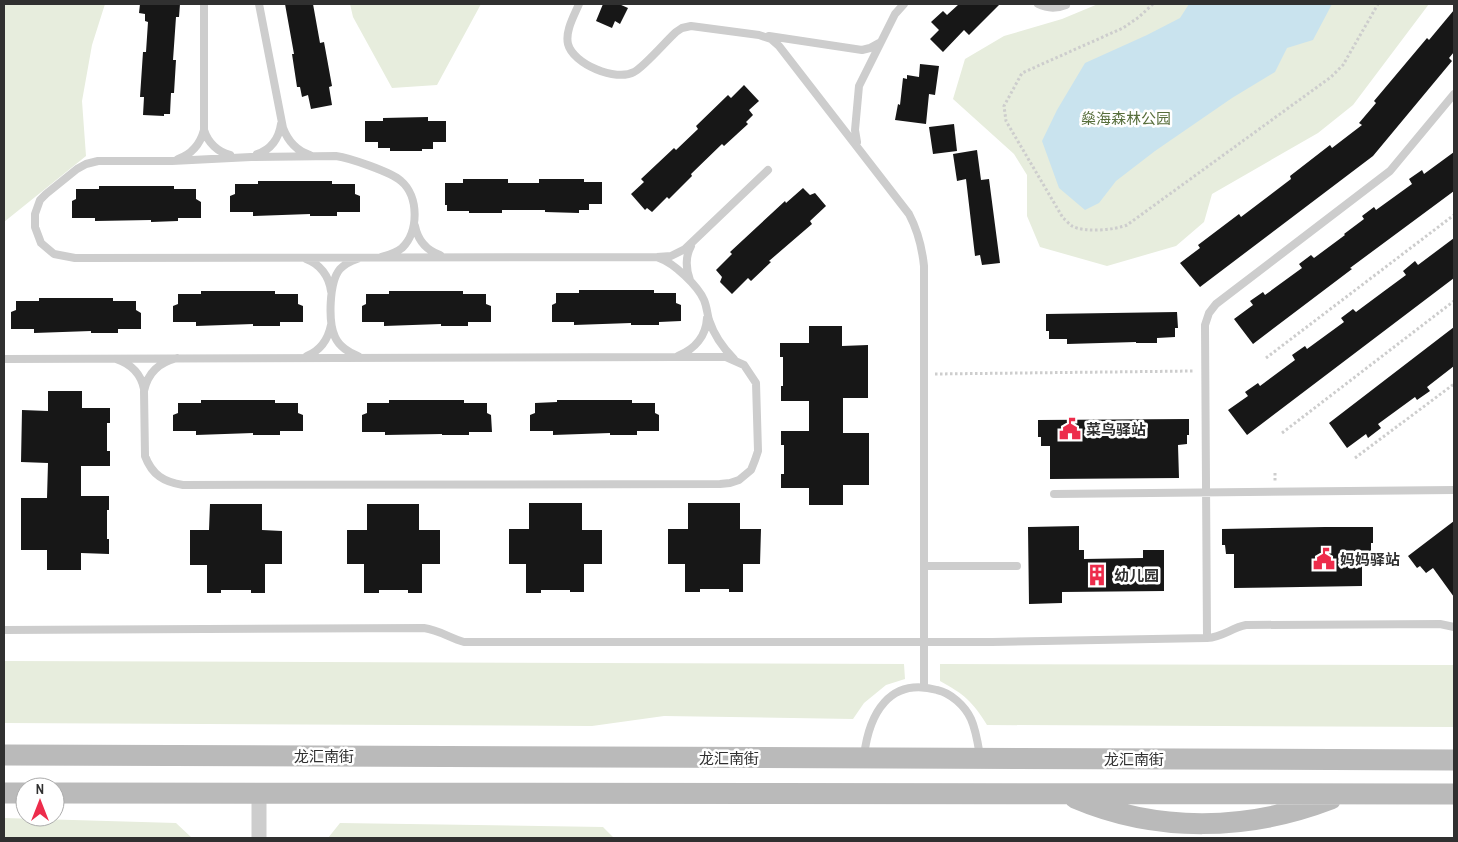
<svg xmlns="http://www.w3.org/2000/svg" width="1458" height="842" font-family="'Archivo Narrow','Noto Sans SC',sans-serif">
<rect width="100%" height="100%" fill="#fff"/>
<path fill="#e7eddd" d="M 4,4 L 105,4 L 92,45 L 82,101 L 86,156 L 4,222 Z
M 350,4 L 481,4 L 437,85 L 392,88 L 353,17 Z
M 1098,4 L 1429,4 L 1353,105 L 1318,133 L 1212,194 L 1204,222 L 1176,246 L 1107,266 L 1040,247 L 1027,216 L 1027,175 L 1014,154 L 953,99 L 965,59 L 1004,36 L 1062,19 Z
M 4,661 L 904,664 L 905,679 L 886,685 L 864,703 L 853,719 L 664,716 L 592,726 L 4,723 Z
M 940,664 L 1454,665 L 1454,727 L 987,725 C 973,702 964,694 940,681 Z
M 4,818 L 176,823 L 192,838 L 4,838 Z
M 340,823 L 603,827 L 614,838 L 328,838 Z"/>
<path fill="#c9e3ee" d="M 1189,4 L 1332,4 L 1313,40 L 1287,48 L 1275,72 L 1232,98 L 1155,151 L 1116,181 L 1099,203 L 1085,210 L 1059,188 L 1042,141 L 1057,110 L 1085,63 L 1147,35 L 1180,18 Z"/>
<path fill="#171717" d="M 140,4 L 180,4 L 179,17 L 176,17 L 173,60 L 176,60 L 174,93 L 171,93 L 170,114 L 164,114 L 164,116 L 143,115 L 144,97 L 140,97 L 143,52 L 146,52 L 148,22 L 145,21 L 145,14 L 139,13 Z
M 285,4 L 313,4 L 320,43 L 324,42 L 332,86 L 329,87 L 332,105 L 311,109 L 308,95 L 302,97 L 300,87 L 297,87 L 292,54 L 294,54 Z
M 603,4 L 619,4 L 628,8 L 620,24 L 615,21 L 612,28 L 596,21 Z
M 959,4 L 1000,4 L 969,35 L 964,30 L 943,52 L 930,39 L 939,30 L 931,22 L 943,11 L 947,15 Z
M 1454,10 L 1454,52 L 1449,58 L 1452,61 L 1373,156 L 1200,287 L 1180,263 L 1200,248 L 1198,245 L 1239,214 L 1241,217 L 1291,179 L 1290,176 L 1330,145 L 1332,148 L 1362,125 L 1359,123 L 1376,103 L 1374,101 L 1427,38 L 1429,40 Z
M 920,64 L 939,66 L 935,95 L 929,94 L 926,124 L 895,120 L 898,104 L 900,105 L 903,78 L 907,79 L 907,75 L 919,77 Z
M 744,85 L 759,101 L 749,110 L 753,115 L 746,122 L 748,124 L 724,146 L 722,144 L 691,174 L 692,176 L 669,199 L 667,197 L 652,212 L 647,208 L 645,210 L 631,194 L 644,182 L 641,179 L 674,148 L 676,150 L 698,129 L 696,126 L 728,95 L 731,98 Z
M 428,117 L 428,121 L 446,121 L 446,142 L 433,142 L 433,149 L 422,149 L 422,151 L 390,151 L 390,148 L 378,148 L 378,142 L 365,142 L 365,121 L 383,121 L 383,118 Z
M 954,124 L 957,151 L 933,154 L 929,127 Z
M 977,150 L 981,180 L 989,179 L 1000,263 L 982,265 L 980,255 L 975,256 L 966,179 L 957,181 L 953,154 Z
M 1454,152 L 1454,191 L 1350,268 L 1352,269 L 1253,344 L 1234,319 L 1253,305 L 1250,301 L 1263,292 L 1265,295 L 1302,268 L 1299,264 L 1311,255 L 1314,258 L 1345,235 L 1344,234 L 1364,219 L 1362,216 L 1374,207 L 1376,210 L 1412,184 L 1409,179 L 1422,170 L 1424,174 Z
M 463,179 L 508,179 L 508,183 L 539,183 L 539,179 L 584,179 L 584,182 L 602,182 L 602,204 L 589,204 L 589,210 L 579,210 L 579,213 L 545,212 L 545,210 L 502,210 L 502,213 L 469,213 L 469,211 L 447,211 L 447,205 L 445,205 L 445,183 L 463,183 Z
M 258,181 L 332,181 L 332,184 L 355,184 L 355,194 L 360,196 L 360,212 L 337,212 L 337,216 L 310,216 L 310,214 L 253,216 L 253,212 L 230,212 L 230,196 L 235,194 L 235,184 L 258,184 Z
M 99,186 L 174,186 L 174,189 L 196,189 L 196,199 L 201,202 L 201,218 L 178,218 L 178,221 L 151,222 L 151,220 L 95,221 L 95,218 L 72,218 L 72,201 L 76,199 L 76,189 L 99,189 Z
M 803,188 L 810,195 L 815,193 L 826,206 L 810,221 L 812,224 L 769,261 L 771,262 L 751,281 L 748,278 L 732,294 L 720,282 L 722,277 L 716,270 L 732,254 L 730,252 L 785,201 L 786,203 Z
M 1454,238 L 1454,278 L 1247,435 L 1228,410 L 1248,396 L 1245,392 L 1258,383 L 1260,386 L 1295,360 L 1292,355 L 1305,346 L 1307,349 L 1344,322 L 1341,318 L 1353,309 L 1356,312 L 1387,289 L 1406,275 L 1403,271 L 1415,261 L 1418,265 Z
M 579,290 L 654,290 L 654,293 L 676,293 L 676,303 L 681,305 L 681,321 L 659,322 L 659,325 L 631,325 L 631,323 L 574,325 L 574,322 L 552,322 L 552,305 L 556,303 L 556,293 L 579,293 Z
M 201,291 L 275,291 L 275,294 L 298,294 L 298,304 L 303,306 L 303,322 L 280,322 L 280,326 L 253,326 L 253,324 L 196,326 L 196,322 L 173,322 L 173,306 L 178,304 L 178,294 L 201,294 Z
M 389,291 L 463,291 L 463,294 L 486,294 L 486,304 L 491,306 L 491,322 L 468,322 L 468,326 L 441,326 L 441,324 L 384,326 L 384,322 L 362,322 L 362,306 L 366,304 L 366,294 L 389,294 Z
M 39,298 L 113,298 L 113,301 L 136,301 L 136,310 L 141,313 L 141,329 L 118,329 L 118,333 L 91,333 L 91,331 L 34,333 L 34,329 L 11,329 L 11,312 L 16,310 L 16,301 L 39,301 Z
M 1177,312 L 1178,328 L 1175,328 L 1175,337 L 1157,338 L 1157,343 L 1136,343 L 1136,342 L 1067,344 L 1067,339 L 1049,339 L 1049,331 L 1046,331 L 1046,314 Z
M 809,326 L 842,326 L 842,346 L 868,345 L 868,398 L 843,398 L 843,433 L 869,433 L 869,485 L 843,485 L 843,505 L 809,505 L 809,488 L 781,488 L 781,474 L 784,474 L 784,445 L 781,445 L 781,431 L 809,431 L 809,401 L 781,401 L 781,386 L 783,386 L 783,357 L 780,357 L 780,343 L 809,343 Z
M 1454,327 L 1454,366 L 1427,387 L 1430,391 L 1417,400 L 1415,397 L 1378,424 L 1381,428 L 1368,438 L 1366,434 L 1347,448 L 1329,423 Z
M 48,391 L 82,391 L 82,408 L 110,408 L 110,423 L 107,423 L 107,451 L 110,451 L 110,466 L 81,466 L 81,496 L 109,496 L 109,510 L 107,510 L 107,539 L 109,539 L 109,554 L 81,553 L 81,570 L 47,570 L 47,550 L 21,550 L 21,498 L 47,498 L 48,463 L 21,462 L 22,410 L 48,411 Z
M 201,400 L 275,400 L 275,403 L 298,403 L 298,413 L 303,415 L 303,431 L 280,431 L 280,435 L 253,435 L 253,433 L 196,435 L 196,431 L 173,431 L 173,415 L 178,413 L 178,403 L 201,403 Z
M 389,400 L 464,400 L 464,403 L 487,403 L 487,413 L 491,415 L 492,432 L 469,432 L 469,435 L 442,435 L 442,434 L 385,435 L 385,432 L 362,432 L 362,415 L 367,413 L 367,403 L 389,403 Z
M 557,400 L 632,400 L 632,403 L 655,403 L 655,413 L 659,415 L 659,431 L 637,431 L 637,435 L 610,435 L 610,433 L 553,435 L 553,431 L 530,431 L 530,415 L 535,413 L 535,403 L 557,402 Z
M 1189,419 L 1189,435 L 1187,435 L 1187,444 L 1178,445 L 1179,478 L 1050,479 L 1050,446 L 1041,446 L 1041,437 L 1038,437 L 1038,420 Z
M 529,503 L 582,503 L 582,530 L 602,530 L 602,564 L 584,564 L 584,592 L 570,592 L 570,590 L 541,590 L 541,593 L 526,593 L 526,564 L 509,564 L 509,529 L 529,529 Z
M 688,503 L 740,503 L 740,529 L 761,529 L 760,564 L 743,564 L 743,592 L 729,592 L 729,589 L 700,589 L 700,592 L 685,592 L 685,564 L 668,564 L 668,529 L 688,529 Z
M 210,504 L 262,504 L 262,530 L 282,531 L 282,564 L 265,564 L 265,593 L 251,593 L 251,590 L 221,590 L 221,593 L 207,593 L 207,565 L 190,565 L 190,530 L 209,530 Z
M 367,504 L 419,504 L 419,530 L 440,530 L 440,564 L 422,564 L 422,593 L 408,593 L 408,590 L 379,590 L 379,593 L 364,593 L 364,564 L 347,564 L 347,530 L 367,530 Z
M 1454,521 L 1454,597 L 1433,568 L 1426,573 L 1420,566 L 1417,568 L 1408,556 Z
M 1079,526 L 1079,550 L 1084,550 L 1084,559 L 1143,558 L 1143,550 L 1164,550 L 1164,591 L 1062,592 L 1062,603 L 1029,604 L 1028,527 Z
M 1325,527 L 1373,527 L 1373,543 L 1371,543 L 1371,553 L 1362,553 L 1362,586 L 1234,588 L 1234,554 L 1226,554 L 1225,545 L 1222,545 L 1222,529 Z"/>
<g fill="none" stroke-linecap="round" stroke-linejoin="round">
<path stroke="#cdcdcd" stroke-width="3" stroke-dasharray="2.5 2.5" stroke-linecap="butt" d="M 1153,4 L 1139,17 L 1123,28 L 1022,73 L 1004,106 L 1006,121 L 1063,218 C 1066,220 1069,224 1072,226 C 1085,233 1114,230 1127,225 L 1331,77 L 1343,65 L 1378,4
M 1266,358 L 1454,215
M 935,374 L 1193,371
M 1282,433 L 1454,301
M 1355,458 L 1454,384
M 1275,473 L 1275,481"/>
<path stroke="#cdcdcd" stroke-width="8" d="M 259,4 L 283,128 C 288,141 297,151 310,155
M 579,4 C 574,16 565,31 568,44 C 573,64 616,82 634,72 C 644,67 666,41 676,32 L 682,28 L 691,26 L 759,35 L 771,39 L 779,46 L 909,214 C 918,231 922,247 924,266 L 924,686
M 1038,4 C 1048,9 1056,9 1066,5
M 769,36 L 862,50 L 870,48 L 879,43
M 204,130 C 208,143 218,152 230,155
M 857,142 L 855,130 L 859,86 L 895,14 L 904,4
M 257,154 C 271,150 279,138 281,124
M 178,159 C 192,154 200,145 204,130 L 204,4
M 415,226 C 418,241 426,250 440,255
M 381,257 C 388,255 396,253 402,248 C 419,232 419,196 401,181 C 391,172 350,158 336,156 L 251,157 L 172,161 L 98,161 L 86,164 L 77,169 L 46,194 L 40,200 L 35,214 L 35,227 L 41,243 L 54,254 L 75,258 C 269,257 463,257 657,257 L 671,256 L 685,249 L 768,170
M 659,258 C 674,263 698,286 704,300 C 707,307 707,313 709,320 C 714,335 723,348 734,359
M 306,259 C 320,264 329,276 331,291
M 357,259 C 351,261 345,264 340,269 C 329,282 328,322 335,337 C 339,346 349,353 358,356
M 690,280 C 686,269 685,257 691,246
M 307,356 C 321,350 328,340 331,325
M 678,356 C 695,349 706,336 707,318
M 4,359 L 676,357 L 726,357 L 744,365 L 756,383 L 758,451 L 755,460 L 751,470 L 739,480 L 730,483 L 720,484 L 183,485 C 164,482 152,475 145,456 L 144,391 C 148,372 159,363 177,358
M 116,359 C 131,364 141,374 144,389
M 1054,494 L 1454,490
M 924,566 L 1017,566
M 4,630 L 424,628 C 439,630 450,638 464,642 L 992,642 L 1207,638 C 1223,637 1231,628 1246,625 L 1440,624 L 1454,627
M 1207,638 L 1205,325 L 1209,313 L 1216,304 L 1390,171 L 1454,94
M 864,756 C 869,714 889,677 937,690 C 951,693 965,706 971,719 C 976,730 978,744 980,756"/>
<path stroke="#cdcdcd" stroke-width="15" d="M 259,793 L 259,838"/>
<path stroke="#bababa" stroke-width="21" d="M 4,755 L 1454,760
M 4,793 L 25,793
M 55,793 L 1454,794
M 1075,798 C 1157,833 1248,831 1331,799"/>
</g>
<defs>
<g id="civic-bare" transform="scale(1.725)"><path d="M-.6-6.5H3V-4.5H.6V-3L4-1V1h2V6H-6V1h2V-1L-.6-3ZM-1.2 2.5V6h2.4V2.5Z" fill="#ed2c4b" stroke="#fff" stroke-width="2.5" paint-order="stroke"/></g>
<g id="building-bare" transform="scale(1.725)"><path d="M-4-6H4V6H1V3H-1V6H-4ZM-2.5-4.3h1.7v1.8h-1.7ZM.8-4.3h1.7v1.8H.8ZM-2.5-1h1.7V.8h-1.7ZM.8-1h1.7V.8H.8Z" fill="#ed2c4b" stroke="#fff" stroke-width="2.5" paint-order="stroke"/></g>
</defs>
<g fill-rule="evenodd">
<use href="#civic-bare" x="1070" y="429"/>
<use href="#civic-bare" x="1324" y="559"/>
<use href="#building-bare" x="1097" y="575"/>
</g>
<g text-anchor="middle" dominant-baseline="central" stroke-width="5" stroke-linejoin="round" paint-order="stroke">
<g font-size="15" fill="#576e3b" stroke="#fff">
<text x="1126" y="118">燊海森林公园</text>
</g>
<g font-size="15" font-weight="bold" fill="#303030" stroke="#fff" text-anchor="start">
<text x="1086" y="429">菜鸟驿站</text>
<text x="1340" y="559">妈妈驿站</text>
<text x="1114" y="575">幼儿园</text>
</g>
<g font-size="15" fill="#303030" stroke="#fff">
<text x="324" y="756">龙汇南街</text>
<text x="729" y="758">龙汇南街</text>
<text x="1134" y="759">龙汇南街</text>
</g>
</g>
<rect width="1458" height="842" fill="none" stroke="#303030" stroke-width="10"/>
<g transform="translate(40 802)"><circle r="24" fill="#ffffff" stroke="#acacac"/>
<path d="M0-4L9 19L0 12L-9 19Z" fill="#ed2c4b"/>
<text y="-8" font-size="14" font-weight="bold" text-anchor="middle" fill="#303030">N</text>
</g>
</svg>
